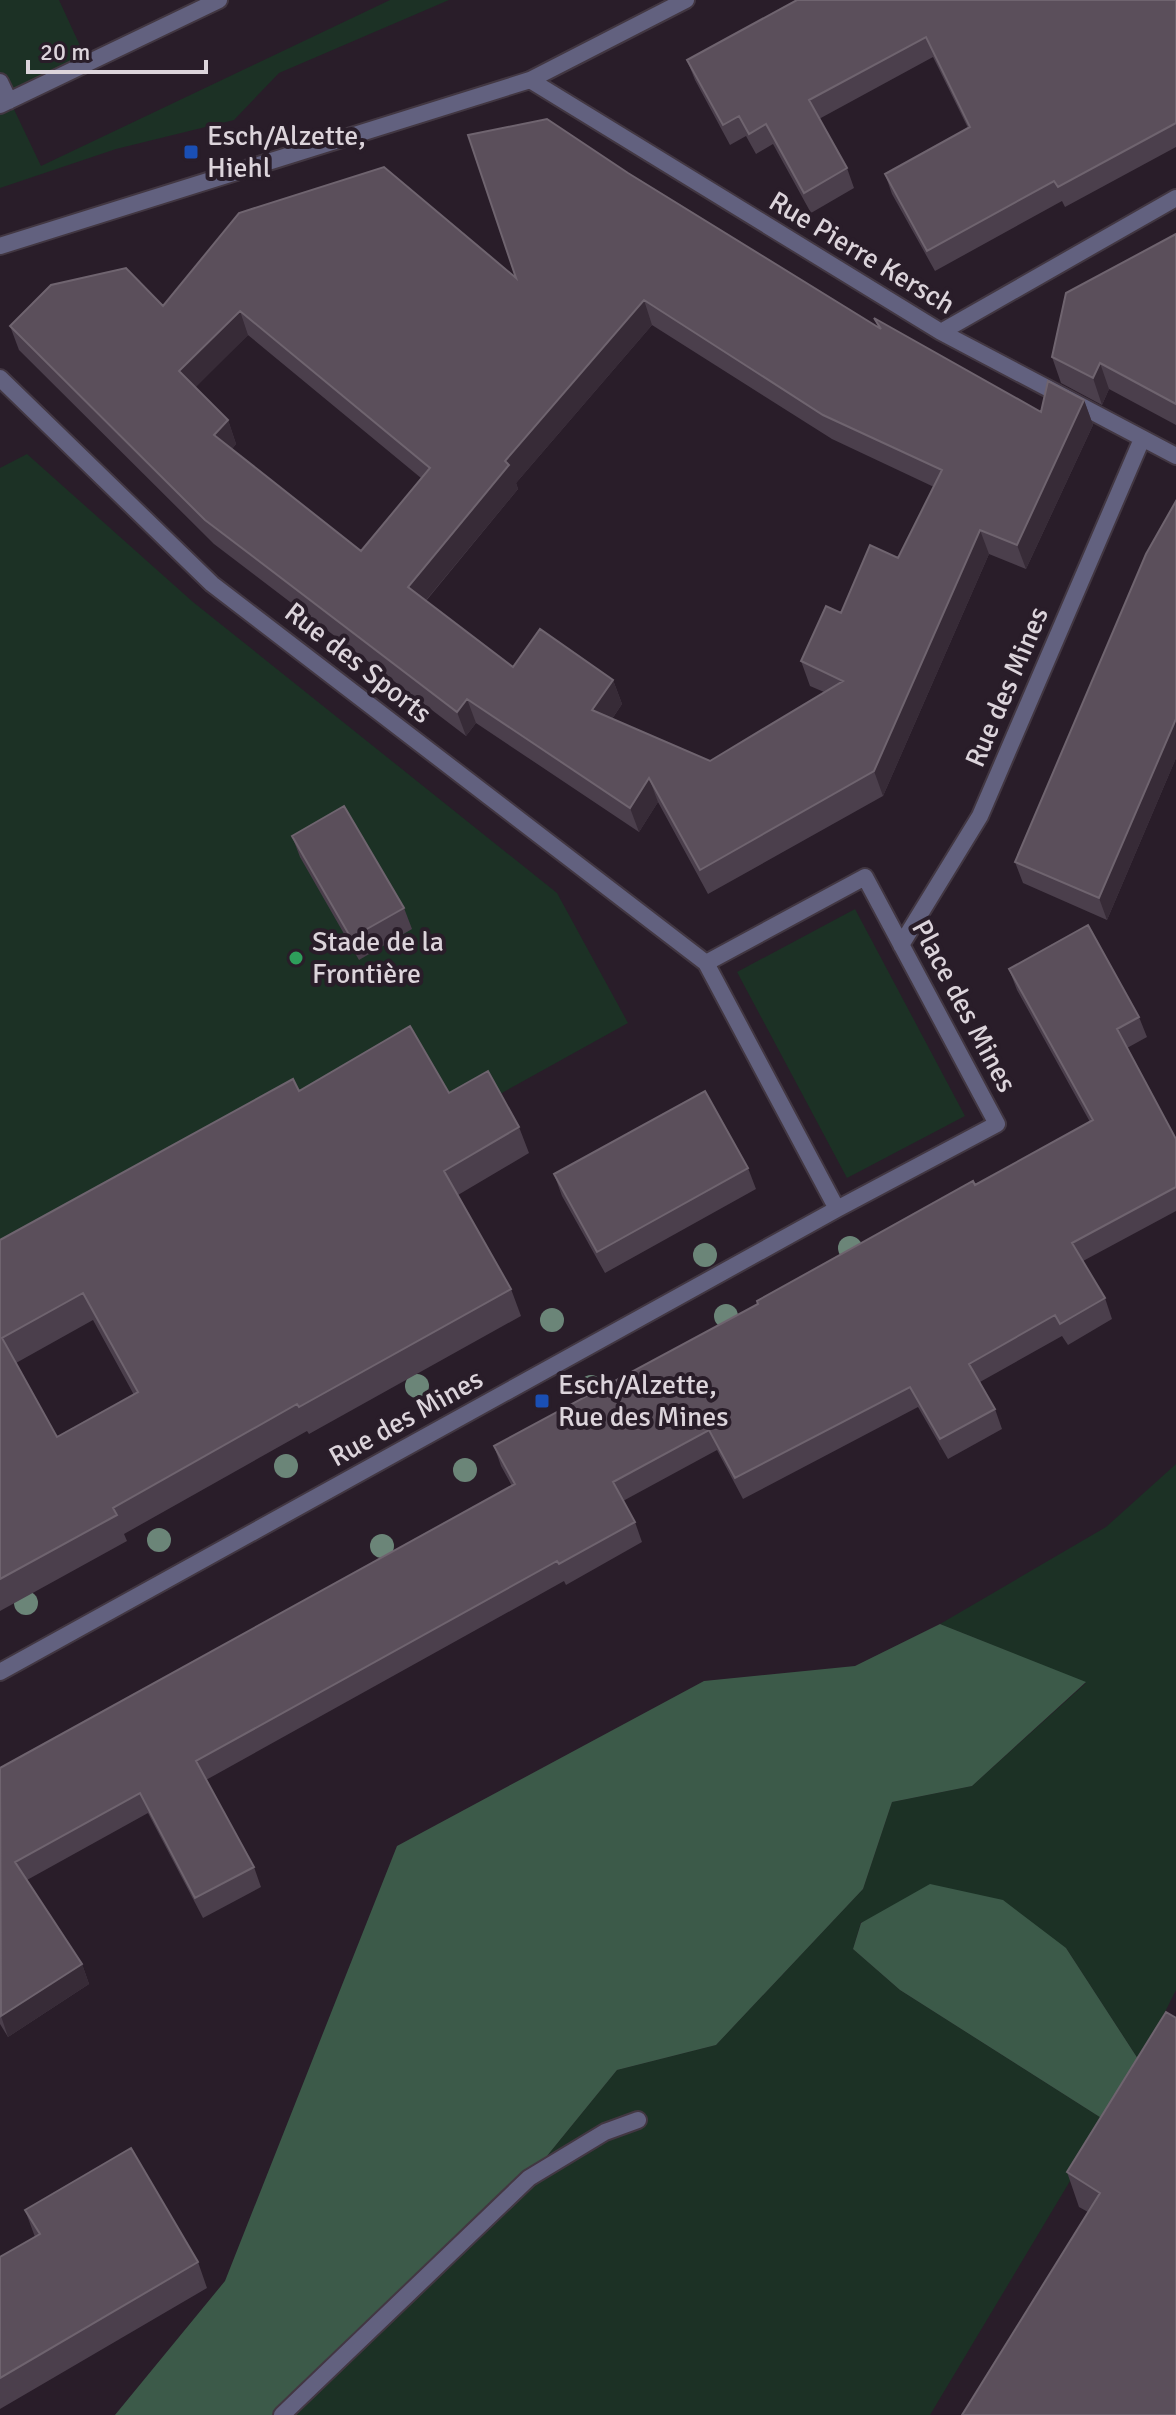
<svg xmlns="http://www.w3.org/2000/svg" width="1176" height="2415" font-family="Signika,sans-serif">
<rect width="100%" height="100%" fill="#291d29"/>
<path fill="#1c3125" d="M 0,0 L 59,0 L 88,63 L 10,101 L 41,166 L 390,0 L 449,0 L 279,73 L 234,120 L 116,149 L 0,188 Z
M 27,454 L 193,602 L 557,893 L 628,1023 L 0,1371 L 0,468 Z
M 855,909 L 965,1116 L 847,1178 L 737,972 Z
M 1176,1464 L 1176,1990 L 1140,2062 L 1066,1948 L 861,1922 L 853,1949 L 900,1990 L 1106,2121 L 930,2415 L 282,2415 L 529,2178 L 617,2070 L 716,2045 L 863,1889 L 892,1802 L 972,1786 L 1086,1683 L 940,1624 L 1106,1527 Z"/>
<path fill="#3c5a49" d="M 940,1624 L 1086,1682 L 972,1786 L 892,1802 L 863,1889 L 716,2045 L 617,2070 L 529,2178 L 282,2415 L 115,2415 L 225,2281 L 397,1846 L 704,1681 L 855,1666 Z
M 930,1884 L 1003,1900 L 1066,1948 L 1140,2062 L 1106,2121 L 900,1990 L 853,1949 L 861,1923 Z"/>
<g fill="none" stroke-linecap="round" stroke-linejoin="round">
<g stroke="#423742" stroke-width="20">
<path id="lane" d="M 0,82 L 9,101
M 0,105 L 219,0
M 282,2415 L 529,2178 L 605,2132 L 638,2120"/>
</g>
<g stroke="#423742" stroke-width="20">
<path id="street" d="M 530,80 L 941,332 L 1176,456
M 0,246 L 530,80 L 686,0
M 941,332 L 1176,198
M 0,378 L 212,584 L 706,963 L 837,1209
M 901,945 L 980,816 L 1142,439
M 0,1672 L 837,1209 L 997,1124 L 865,877 L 706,963"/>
</g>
<use href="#lane" stroke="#62617f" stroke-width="16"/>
<use href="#street" stroke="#62617f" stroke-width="16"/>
</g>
<g fill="#6b8578">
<circle cx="850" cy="1248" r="12"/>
<circle cx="705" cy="1255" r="12"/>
<circle cx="726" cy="1316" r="12"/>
<circle cx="552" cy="1320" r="12"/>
<circle cx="417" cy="1386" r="12"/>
<circle cx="591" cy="1387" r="12"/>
<circle cx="286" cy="1466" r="12"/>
<circle cx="465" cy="1470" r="12"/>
<circle cx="159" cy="1540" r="12"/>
<circle cx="382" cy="1546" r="12"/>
<circle cx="26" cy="1603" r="12"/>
</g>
<path fill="#4b3f4c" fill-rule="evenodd" d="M 1176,0 L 1176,147 L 1065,207 L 1062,201 L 935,271 L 892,194 L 885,174 L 968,128 L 933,57 L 819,119 L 847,168 L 854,188 L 811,213 L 773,144 L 756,154 L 746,136 L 730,145 L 695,80 L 687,60 Z
M 628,173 L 878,327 L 874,318 L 1041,412 L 1084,400 L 1093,425 L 1026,569 L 989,554 L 883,796 L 708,894 L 658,802 L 639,832 L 476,723 L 466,736 L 214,544 L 19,350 L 10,326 L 163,306 L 516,278 ZM 652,325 L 832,439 L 934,487 L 898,558 L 801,661 L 810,686 L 824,692 L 710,761 L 612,719 L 622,704 L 613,680 L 513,667 L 426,601 L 518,489 L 516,483 ZM 248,335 L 421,478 L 361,551 L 232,449 L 236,444 L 228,420 L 195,387 Z
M 1176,234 L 1176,425 L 1109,389 L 1102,405 L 1061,383 L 1052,357 Z
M 1176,501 L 1176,758 L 1107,920 L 1023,883 L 1015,862 Z
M 292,836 L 404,908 L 412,929 L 359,960 L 300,857 Z
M 1009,969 L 1139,1017 L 1147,1037 L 1127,1048 L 1176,1139 L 1176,1211 L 1083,1261 L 1105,1298 L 1112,1319 L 1068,1345 L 1062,1336 L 980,1382 L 995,1409 L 1002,1429 L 948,1459 L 918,1407 L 743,1499 L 717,1450 L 623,1501 L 635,1522 L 642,1542 L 566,1585 L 564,1581 L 206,1780 L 254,1867 L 261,1887 L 203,1918 L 148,1813 L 27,1880 L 82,1964 L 89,1984 L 8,2037 L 0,2024 L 0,1768 L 512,1486 L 501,1466 L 494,1446 L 758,1304 L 1090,1122 L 1017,990 Z
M 299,1091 L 519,1127 L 529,1153 L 458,1195 L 511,1289 L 521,1316 L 309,1434 L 307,1431 L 124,1534 L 127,1541 L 0,1611 L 0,1240 ZM 93,1320 L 134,1395 L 57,1437 L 16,1363 Z
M 748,1168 L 756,1189 L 605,1273 L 562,1196 L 554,1174 Z
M 1176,2018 L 1176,2415 L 1088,2212 L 1079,2207 L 1067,2172 Z
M 25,2210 L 198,2262 L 207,2288 L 0,2409 L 0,2257 L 35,2237 Z"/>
<path fill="#372b37" d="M 644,300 L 652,325 L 516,483 L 518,489 L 417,611 L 408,587 L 505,461 Z
M 240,311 L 248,335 L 188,395 L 179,371 Z
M 1100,363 L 1109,389 L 1102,405 L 1093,378 Z
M 1084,400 L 1093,425 L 1026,569 L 1017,545 Z
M 228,420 L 236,444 L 223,460 L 214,435 Z
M 980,530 L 989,554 L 883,796 L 874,771 Z
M 613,680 L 622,704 L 601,735 L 592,710 Z
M 467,699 L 476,723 L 466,736 L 457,712 Z
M 1176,719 L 1176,758 L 1107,920 L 1099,898 Z
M 649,778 L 658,802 L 639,832 L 630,808 Z
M 82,1964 L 89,1984 L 8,2037 L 1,2016 Z"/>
<path fill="#5b4f5b" stroke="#6f646f" stroke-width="2" fill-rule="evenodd" d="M 797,0 L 1176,0 L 1176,123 L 1058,187 L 1054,181 L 927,251 L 885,174 L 970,127 L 926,37 L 809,100 L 847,168 L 804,193 L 766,124 L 749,134 L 739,116 L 723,125 L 687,60 Z
M 547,119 L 628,173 L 881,329 L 874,318 L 1041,412 L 1048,381 L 1084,400 L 1017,545 L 980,530 L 874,771 L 700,870 L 649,778 L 630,808 L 467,699 L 457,712 L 205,520 L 10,326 L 51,285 L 126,268 L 163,306 L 239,213 L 384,167 L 516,278 L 468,135 ZM 644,300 L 823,415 L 942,470 L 898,558 L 870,545 L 841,613 L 826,606 L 801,661 L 843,681 L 710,761 L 592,710 L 613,680 L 540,629 L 513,667 L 408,587 L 509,465 L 505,461 ZM 240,311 L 430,468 L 361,551 L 214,435 L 228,420 L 179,371 Z
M 1176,234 L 1176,404 L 1100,363 L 1093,378 L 1052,357 L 1066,293 Z
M 1176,501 L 1176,719 L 1099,898 L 1015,862 L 1146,554 Z
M 344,806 L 404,908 L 351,938 L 292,836 Z
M 1088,925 L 1139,1017 L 1117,1029 L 1176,1139 L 1176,1187 L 1072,1243 L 1105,1298 L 1060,1324 L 1055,1315 L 969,1364 L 995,1409 L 940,1439 L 910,1387 L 735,1478 L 709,1430 L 613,1482 L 635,1522 L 559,1564 L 557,1561 L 196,1761 L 254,1867 L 195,1898 L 140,1793 L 15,1862 L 82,1964 L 1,2016 L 0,1768 L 515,1484 L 494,1446 L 758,1304 L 757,1301 L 973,1181 L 975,1185 L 1093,1120 L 1009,969 Z
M 410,1026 L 449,1093 L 488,1071 L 519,1127 L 444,1171 L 511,1289 L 299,1407 L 297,1404 L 113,1508 L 117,1515 L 0,1579 L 0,1240 L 293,1079 L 299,1091 ZM 83,1293 L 138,1392 L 57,1437 L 2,1338 Z
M 705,1091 L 748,1168 L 597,1252 L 554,1174 Z
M 1166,2012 L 1176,2018 L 1176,2415 L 962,2415 L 1100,2193 L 1067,2172 Z
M 131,2148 L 198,2262 L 0,2378 L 0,2257 L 40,2234 L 25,2210 Z"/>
<g fill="#1a4fb4" stroke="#291d29" stroke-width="3">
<rect x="183" y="144" width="16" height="16" rx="4"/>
<rect x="534" y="1393" width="16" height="16" rx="4"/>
</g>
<circle fill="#2e9e5b" stroke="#291d29" stroke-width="3" cx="296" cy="958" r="8"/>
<g text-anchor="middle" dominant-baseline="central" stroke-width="8" stroke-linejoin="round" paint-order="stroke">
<g font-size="28" fill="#dcd4db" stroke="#291d29" text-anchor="start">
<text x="207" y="136">Esch/Alzette,<tspan x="207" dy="32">Hiehl</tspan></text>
<text x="312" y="942">Stade de la<tspan x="312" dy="32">Frontière</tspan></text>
<text x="558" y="1385">Esch/Alzette,<tspan x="558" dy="32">Rue des Mines</tspan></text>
</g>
<g font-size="28" fill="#dcd4db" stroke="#291d29">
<text transform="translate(862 253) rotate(31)">Rue Pierre Kersch</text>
<text transform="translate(358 663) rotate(38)">Rue des Sports</text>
<text transform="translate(1007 687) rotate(-67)">Rue des Mines</text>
<text transform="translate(964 1006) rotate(62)">Place des Mines</text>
<text transform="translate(406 1418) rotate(-29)">Rue des Mines</text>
</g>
</g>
<path d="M28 60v12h178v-12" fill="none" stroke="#dcd4db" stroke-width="4"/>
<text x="40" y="60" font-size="24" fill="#dcd4db" stroke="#291d29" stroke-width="6" paint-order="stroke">20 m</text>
</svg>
